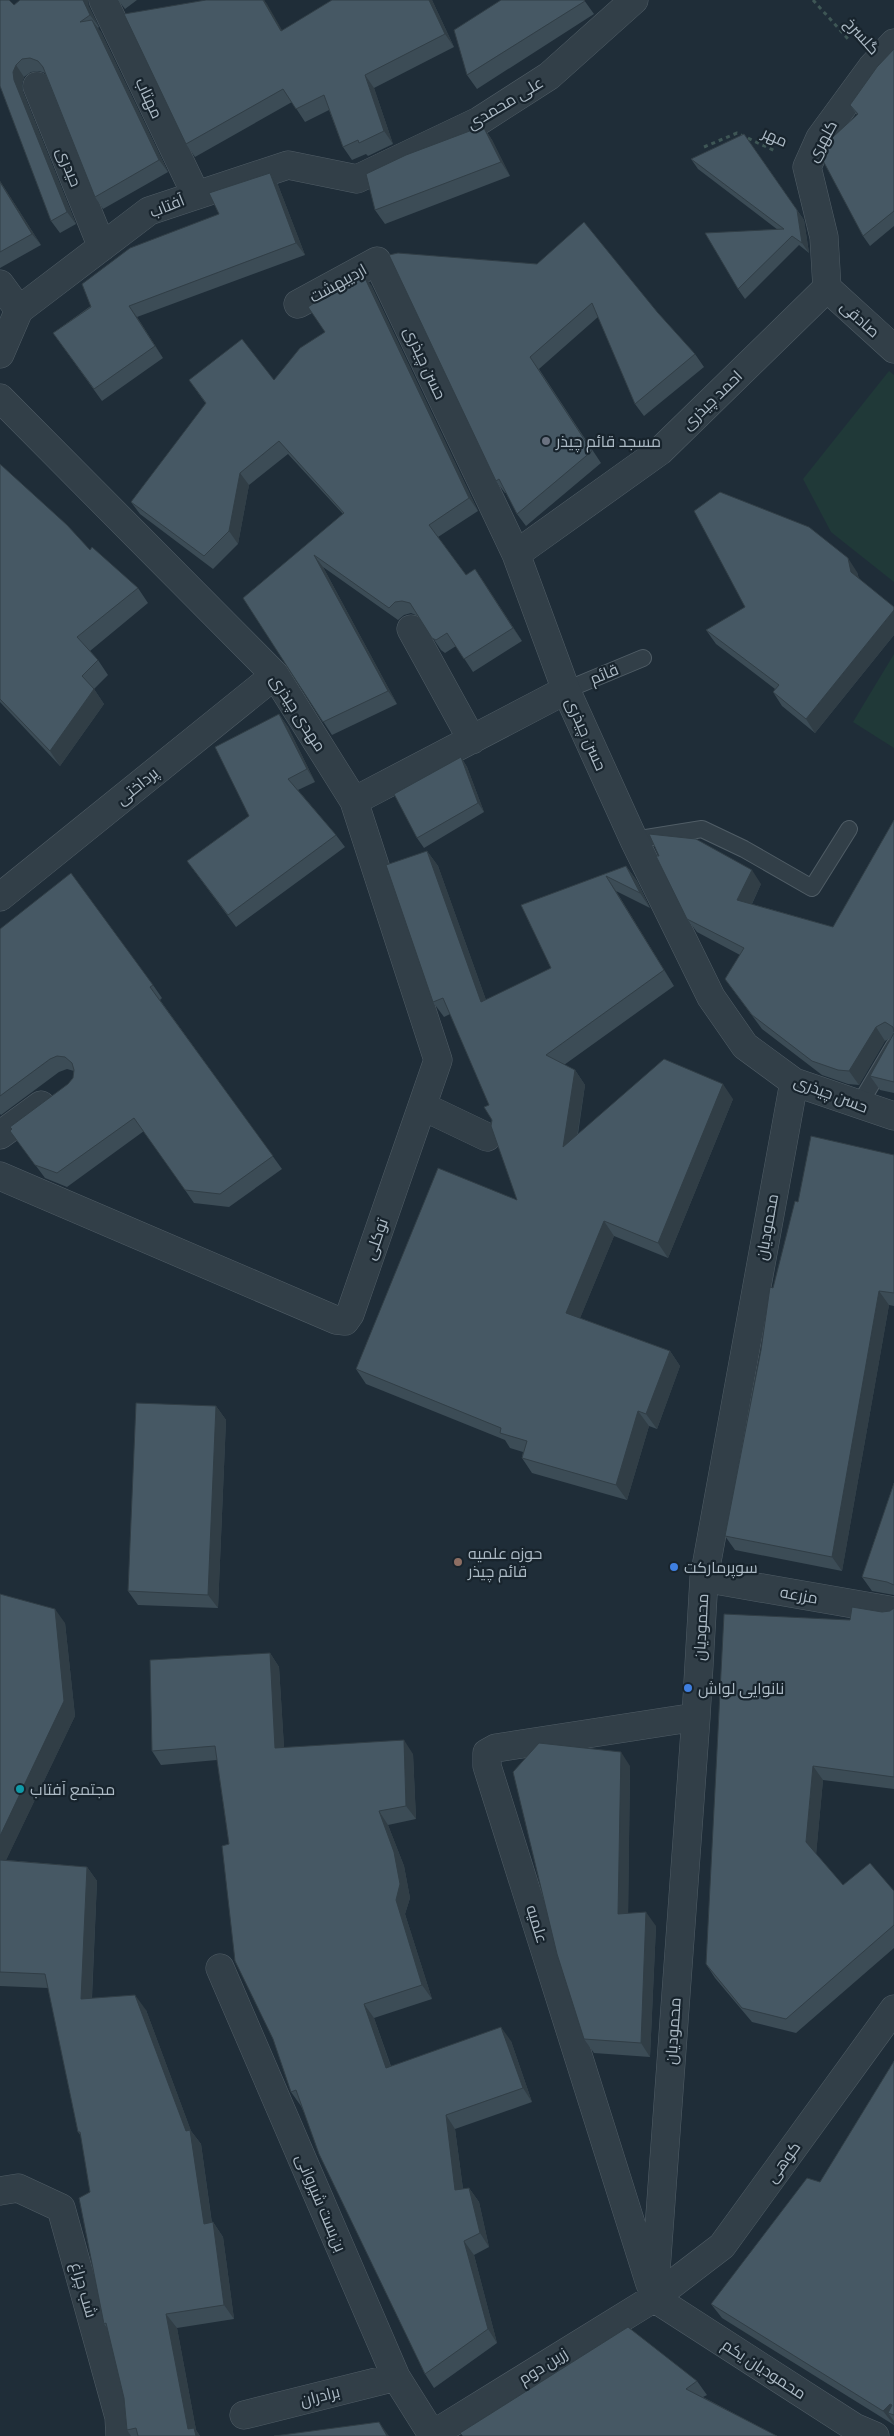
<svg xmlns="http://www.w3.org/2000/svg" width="894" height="2436" font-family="Cabin,Cairo,sans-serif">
<rect width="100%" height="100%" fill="#1f2d38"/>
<path fill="#203938" d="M 889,371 L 894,375 L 894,582 L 831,532 L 803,479 Z
M 894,654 L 894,748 L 853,722 Z"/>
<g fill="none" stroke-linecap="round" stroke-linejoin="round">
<g stroke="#505d66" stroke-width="18">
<path id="lane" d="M 566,690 L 643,658
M 640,839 L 702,829 L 744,849 L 812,888 L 849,829
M 859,1105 L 894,1046"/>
</g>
<g stroke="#505d66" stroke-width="29">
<path id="street" d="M 103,0 L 196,195
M 37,86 L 102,247
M 0,284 L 19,310
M 827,288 L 824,237 L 807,167 L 820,138 L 872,67 L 894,43
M 827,288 L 894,349
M 298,304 L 377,261 L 516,554 L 566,690 L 634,840 L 711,997 L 745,1046 L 794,1082 L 894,1116
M 0,354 L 19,310 L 149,211 L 288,165 L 357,179 L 479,121 L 549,76 L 634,0
M 0,398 L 275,675 L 354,801 L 438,1060 L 350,1314 L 345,1321 L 336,1320 L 0,1176
M 516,554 L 660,451 L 827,288
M 411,629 L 472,740
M 354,801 L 566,690
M 0,897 L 275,675
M 422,1106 L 487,1137
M 0,1135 L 41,1105
M 704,1578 L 894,1611
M 220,1968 L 396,2377 L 433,2436
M 0,2191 L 18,2188 L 61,2208 L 119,2417 L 120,2436
M 650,2284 L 487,1766 L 487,1753 L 496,1748 L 696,1717
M 654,2298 L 696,1717 L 704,1578 L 794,1082
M 654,2298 L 854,2427 L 875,2436
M 244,2415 L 396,2377
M 432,2435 L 654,2298 L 722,2246 L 894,2009"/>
</g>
<path stroke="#3e5655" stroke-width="3" stroke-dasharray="4 4" stroke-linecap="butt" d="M 813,0 L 849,40
M 704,147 L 737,133 L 775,151"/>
<use href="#lane" stroke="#323f48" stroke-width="16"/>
<use href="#street" stroke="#323f48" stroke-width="28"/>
</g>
<path fill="#3c4c56" d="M 118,0 L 137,0 L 125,9 Z
M 206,0 L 264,0 L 282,31 L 332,0 L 432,0 L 454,47 L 374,88 L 393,144 L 368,156 L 366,154 L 352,160 L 343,147 L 329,110 L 305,122 L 292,102 L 195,157 L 186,144 Z
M 584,0 L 594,14 L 477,89 L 467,75 Z
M 14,5 L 89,7 L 99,27 L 98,28 L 101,32 L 168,172 L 103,209 L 95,197 L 45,73 L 39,71 L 31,72 L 24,77 L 22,84 L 23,92 L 76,224 L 60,233 L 51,221 L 0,86 Z
M 894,49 L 894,226 L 870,246 L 863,236 L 857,115 L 850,105 Z
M 483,126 L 492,140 L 510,176 L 385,224 L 375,210 Z
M 744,134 L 804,220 L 809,253 L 799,245 L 745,299 L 738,289 L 778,230 L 698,169 L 691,159 Z
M 270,173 L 278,185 L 305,255 L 137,317 L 163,358 L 102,401 L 53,333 L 219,214 Z
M 0,181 L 41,245 L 0,268 Z
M 389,255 L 658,313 L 695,354 L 704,367 L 644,416 L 635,404 L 598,317 L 539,369 L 601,463 L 526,526 L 517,514 L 506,493 L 505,493 L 496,481 Z
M 371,285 L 478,511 L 438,537 L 466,575 L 475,569 L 522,641 L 473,672 L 456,646 L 445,653 L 441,650 L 418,616 L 411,613 L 404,615 L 398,620 L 323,567 L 397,704 L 332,735 L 243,598 L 343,514 L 288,454 L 249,485 L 238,544 L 213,569 L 140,514 L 131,502 L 206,404 L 189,380 L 274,380 L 325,332 Z
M 0,464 L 90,550 L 138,588 L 148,603 L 90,651 L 98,660 L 108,675 L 94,689 L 104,704 L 60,766 L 0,702 Z
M 857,572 L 859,579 L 894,607 L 894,635 L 815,733 L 782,706 L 773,692 L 775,689 L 716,644 L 706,630 Z
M 279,714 L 288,727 L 315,782 L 298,790 L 336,835 L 345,847 L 236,927 L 187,861 L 249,816 Z
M 461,757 L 467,767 L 484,812 L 424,848 L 417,838 Z
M 894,820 L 894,1093 L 880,1090 L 870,1076 L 891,1038 L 885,1041 L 859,1085 L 848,1084 L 822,1075 L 762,1029 L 725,979 L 740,955 L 697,932 L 687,919 L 761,884 L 752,904 L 833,927 Z
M 427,851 L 438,866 L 486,1000 L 551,968 L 521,905 L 626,866 L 637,881 L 650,908 L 616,891 L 674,986 L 564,1065 L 575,1070 L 585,1085 L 578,1134 L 733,1099 L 668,1258 L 614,1236 L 580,1318 L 670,1351 L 680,1366 L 657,1429 L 649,1426 L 627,1500 L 532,1473 L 522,1458 L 523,1452 L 510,1448 L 505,1440 L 366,1384 L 356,1369 L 517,1200 L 492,1120 L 489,1105 L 450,1014 L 444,1017 L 433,1002 Z
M 0,929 L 153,985 L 162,998 L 160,1000 L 282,1169 L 229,1207 L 194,1203 L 144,1131 L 67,1187 L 45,1178 L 10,1131 L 68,1084 L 73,1078 L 74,1071 L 67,1069 L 59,1072 L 1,1115 L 0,1114 Z
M 894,1155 L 894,1306 L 889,1305 L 842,1571 L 735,1550 L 725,1536 L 773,1288 L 798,1202 Z
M 216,1406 L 226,1420 L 218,1608 L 138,1605 L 128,1591 Z
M 894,1483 L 894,1595 L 872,1591 L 862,1577 Z
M 0,1594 L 65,1623 L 75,1716 L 6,1860 L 87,1867 L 97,1881 L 92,1998 L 146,2010 L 191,2131 L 201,2144 L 212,2223 L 213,2222 L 223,2237 L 234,2319 L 177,2328 L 196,2430 L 200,2436 L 131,2436 L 127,2430 L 124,2398 L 108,2329 L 104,2324 L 90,2192 L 81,2136 L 78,2132 L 48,1988 L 0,1986 Z
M 894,1608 L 894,1789 L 823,1780 L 816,1854 L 843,1885 L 894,1891 L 894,1948 L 796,2033 L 752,2022 L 715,1978 L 706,1964 L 850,1620 L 882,1612 L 890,1611 Z
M 270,1653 L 279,1667 L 284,1748 L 413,1754 L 416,1819 L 388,1825 L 404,1866 L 410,1898 L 405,1914 L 432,1999 L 374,2018 L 391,2066 L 511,2041 L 532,2102 L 455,2129 L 463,2189 L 469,2188 L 479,2202 L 489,2247 L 474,2255 L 497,2343 L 434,2388 L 425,2374 L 301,2106 L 291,2092 L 229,1844 L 217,1760 L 161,1765 L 152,1751 Z
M 630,1766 L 628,1913 L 656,1926 L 650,2057 L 594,2053 L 584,2039 Z
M 894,2061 L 894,2425 L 722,2318 L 711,2304 L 820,2182 Z
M 697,2381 L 707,2395 L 703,2397 L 777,2436 L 463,2436 L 460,2433 Z"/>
<path fill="#313e46" d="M 83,0 L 88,0 L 89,7 L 99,27 L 90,15 Z
M 263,0 L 264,0 L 267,4 L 290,44 L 281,31 Z
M 429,0 L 432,0 L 454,47 L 445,34 Z
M 92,20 L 101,32 L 168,172 L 159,160 Z
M 16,65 L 24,77 L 22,84 L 23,92 L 76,224 L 67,212 L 14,80 L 13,72 Z
M 365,75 L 374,88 L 393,144 L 384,131 Z
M 483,126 L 492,140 L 510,176 L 501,162 Z
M 270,173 L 278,185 L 305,255 L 296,243 Z
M 0,181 L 41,245 L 32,234 L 0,182 Z
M 797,210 L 804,220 L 809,253 L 802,243 Z
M 362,272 L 371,285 L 478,511 L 469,498 Z
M 129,306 L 137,317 L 163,358 L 155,346 Z
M 240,473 L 249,485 L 238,544 L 229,531 Z
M 314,555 L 323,567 L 397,704 L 388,691 Z
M 848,558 L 857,572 L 861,586 L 851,572 Z
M 475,569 L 484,582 L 522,641 L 513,628 Z
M 894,610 L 894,635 L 815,733 L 806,719 Z
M 94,689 L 104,704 L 60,766 L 50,751 Z
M 279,714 L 288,727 L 315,782 L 307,769 Z
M 461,757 L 467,767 L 484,812 L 478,803 Z
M 427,851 L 438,866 L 492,1017 L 481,1002 Z
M 626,866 L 637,881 L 650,908 L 640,893 Z
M 752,870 L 761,884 L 747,914 L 737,900 Z
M 606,876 L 616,891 L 674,986 L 664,970 Z
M 876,1027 L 885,1041 L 859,1085 L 849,1071 Z
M 575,1070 L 585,1085 L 573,1162 L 563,1147 Z
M 723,1084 L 733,1099 L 668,1258 L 658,1243 Z
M 604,1221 L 614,1236 L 576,1328 L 566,1313 Z
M 879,1291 L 889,1305 L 842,1571 L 832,1557 Z
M 670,1351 L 680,1366 L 657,1429 L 646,1414 Z
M 216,1406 L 226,1420 L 218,1608 L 208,1595 Z
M 638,1411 L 649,1426 L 627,1500 L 616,1485 Z
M 55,1609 L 65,1623 L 75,1716 L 0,1873 L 0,1836 Z
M 270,1653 L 279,1667 L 285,1762 L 275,1748 Z
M 404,1740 L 413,1754 L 416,1819 L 406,1806 Z
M 621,1752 L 630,1766 L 628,1928 L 618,1914 Z
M 813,1766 L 823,1780 L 816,1856 L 806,1842 Z
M 379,1811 L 388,1825 L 404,1866 L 410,1898 L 405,1914 L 432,1999 L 422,1985 L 396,1900 Z
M 87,1867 L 97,1881 L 91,2014 L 81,1999 Z
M 646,1912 L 656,1926 L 650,2057 L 641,2043 Z
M 135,1995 L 146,2010 L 191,2131 L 201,2144 L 214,2239 L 204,2224 L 186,2131 Z
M 364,2004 L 374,2018 L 396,2082 L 386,2068 Z
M 501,2027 L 511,2041 L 532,2102 L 523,2088 Z
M 446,2115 L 455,2129 L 465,2204 L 455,2190 Z
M 469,2188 L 479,2202 L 489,2247 L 480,2233 Z
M 213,2222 L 223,2237 L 234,2319 L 224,2305 Z
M 464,2241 L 474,2255 L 497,2343 L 488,2329 Z
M 166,2314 L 177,2328 L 196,2430 L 200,2436 L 193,2436 L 188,2429 Z
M 890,2404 L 894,2410 L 888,2413 L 894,2421 L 894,2425 L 883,2411 Z
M 379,2422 L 389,2436 L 387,2436 Z"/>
<path fill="#465864" stroke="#313e46" d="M 0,0 L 9,0 L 14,5 L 20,0 L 83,0 L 90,15 L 80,22 L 92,20 L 159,160 L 95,197 L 43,67 L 38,61 L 30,58 L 22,59 L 16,65 L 13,72 L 14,80 L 67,212 L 51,221 L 0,86 Z
M 206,0 L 263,0 L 281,31 L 332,0 L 429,0 L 445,34 L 365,75 L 384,131 L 359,143 L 358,140 L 343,147 L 324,95 L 296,109 L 283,89 L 186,144 L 124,14 Z
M 501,0 L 584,0 L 585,1 L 467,75 L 454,30 Z
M 894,49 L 894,211 L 863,236 L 819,153 L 822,147 L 858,114 L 850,105 L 877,67 Z
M 483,126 L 501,162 L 375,210 L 366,174 L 406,155 Z
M 744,134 L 797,210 L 802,243 L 792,236 L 738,289 L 705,233 L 784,229 L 691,159 Z
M 270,173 L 296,243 L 129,306 L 155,346 L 94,389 L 53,333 L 91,307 L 82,284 L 130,248 L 219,214 L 209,193 Z
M 0,182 L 32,234 L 0,252 Z
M 584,222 L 658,313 L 695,354 L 635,404 L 592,303 L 530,357 L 592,451 L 517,514 L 499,479 L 496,481 L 389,255 L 398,253 L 537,264 Z
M 362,272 L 469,498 L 429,525 L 466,575 L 475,569 L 513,628 L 464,659 L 447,633 L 436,640 L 432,638 L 410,603 L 402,601 L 395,602 L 389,608 L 314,555 L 388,691 L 323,722 L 243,598 L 344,513 L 279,441 L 240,473 L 229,531 L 204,556 L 131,502 L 206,403 L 189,380 L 242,339 L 274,380 L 300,348 L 325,332 L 308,307 Z
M 0,464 L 67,525 L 90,550 L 92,547 L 138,588 L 77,637 L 98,660 L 82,676 L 94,689 L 50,751 L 0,699 Z
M 720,492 L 809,527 L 848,558 L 851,572 L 894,607 L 894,610 L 806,719 L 773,692 L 779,685 L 706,630 L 745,607 L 694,511 Z
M 279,714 L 307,769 L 288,779 L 336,835 L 228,915 L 187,861 L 249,816 L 215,747 Z
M 461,757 L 478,803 L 417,838 L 394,794 Z
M 894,820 L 894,1032 L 893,1027 L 885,1022 L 876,1027 L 849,1071 L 838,1070 L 812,1061 L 752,1015 L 725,979 L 744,948 L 687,919 L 656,856 L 659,856 L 649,834 L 696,839 L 752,870 L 737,900 L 833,927 Z
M 427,851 L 481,1002 L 551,968 L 521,905 L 626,866 L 640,893 L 606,876 L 664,970 L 546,1055 L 575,1070 L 563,1147 L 664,1059 L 723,1084 L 658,1243 L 604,1221 L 566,1313 L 670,1351 L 646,1414 L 638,1411 L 616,1485 L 522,1458 L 527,1441 L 500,1433 L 501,1428 L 356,1369 L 438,1168 L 517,1200 L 491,1126 L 492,1120 L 484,1107 L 489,1105 L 443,998 L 433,1002 L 386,865 Z
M 71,873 L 153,985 L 150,987 L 273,1156 L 220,1194 L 185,1190 L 134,1118 L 57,1173 L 35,1165 L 10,1131 L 12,1129 L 10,1127 L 68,1084 L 73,1078 L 74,1070 L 72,1063 L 65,1057 L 57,1056 L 50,1059 L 0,1096 L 0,929 Z
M 894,1033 L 894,1082 L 870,1076 Z
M 811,1136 L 894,1155 L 894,1293 L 879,1291 L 832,1557 L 725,1536 L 761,1350 L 770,1287 L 773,1288 L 795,1201 L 798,1202 Z
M 136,1403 L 216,1406 L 208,1595 L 128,1591 Z
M 894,1483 L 894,1585 L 887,1582 L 862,1577 Z
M 0,1594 L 55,1609 L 64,1701 L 0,1836 Z
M 852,1607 L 882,1612 L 890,1611 L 894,1608 L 894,1777 L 813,1766 L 806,1842 L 843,1885 L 870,1863 L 894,1891 L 894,1925 L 786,2019 L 742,2008 L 706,1964 L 724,1614 L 850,1620 Z
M 270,1653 L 275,1748 L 404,1740 L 406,1806 L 379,1811 L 394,1852 L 400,1884 L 396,1900 L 422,1985 L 364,2004 L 386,2068 L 501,2027 L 523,2088 L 446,2115 L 455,2190 L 469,2188 L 480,2233 L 464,2241 L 488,2329 L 425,2374 L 319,2154 L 296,2090 L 291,2092 L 273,2039 L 235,1961 L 222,1846 L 229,1844 L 215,1746 L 152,1751 L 150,1660 Z
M 539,1743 L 621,1752 L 618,1914 L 646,1912 L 641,2043 L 584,2039 L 557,1954 L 513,1772 Z
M 0,1860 L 87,1867 L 81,1999 L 135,1995 L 186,2131 L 190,2130 L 204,2224 L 213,2222 L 224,2305 L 166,2314 L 188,2429 L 194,2428 L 196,2436 L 138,2436 L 136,2428 L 127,2430 L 124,2398 L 106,2323 L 104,2324 L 79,2198 L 90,2192 L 80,2132 L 78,2132 L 45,1974 L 0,1972 Z
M 894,2061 L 894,2415 L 888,2413 L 892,2405 L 890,2404 L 883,2411 L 711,2304 L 807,2178 L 820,2182 Z
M 628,2327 L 697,2381 L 686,2389 L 777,2436 L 463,2436 L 460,2433 Z
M 379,2422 L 387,2436 L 274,2436 Z"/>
<circle fill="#6b7280" stroke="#18242d" stroke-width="2" cx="546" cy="441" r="5"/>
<circle fill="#8d6e63" stroke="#18242d" stroke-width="2" cx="458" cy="1562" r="5"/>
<g fill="#3f7fe0" stroke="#18242d" stroke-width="2">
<circle cx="674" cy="1567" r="5"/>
<circle cx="688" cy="1688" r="5"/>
</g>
<circle fill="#0f9aa8" stroke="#18242d" stroke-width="2" cx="20" cy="1789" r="5"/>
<g text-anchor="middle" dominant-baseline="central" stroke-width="4.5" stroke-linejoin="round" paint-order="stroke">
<g font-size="16" fill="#acbac5" stroke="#18242d">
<text transform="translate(862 36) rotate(48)">گلسرخ</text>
<text transform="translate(149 98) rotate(65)">مهتاب</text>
<text transform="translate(505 103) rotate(-31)">علی محمدی</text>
<text transform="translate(775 137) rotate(24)">مهر</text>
<text transform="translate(822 141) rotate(-61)">کلهری</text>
<text transform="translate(69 167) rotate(68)">حیدری</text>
<text transform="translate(167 206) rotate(-22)">آفتاب</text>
<text transform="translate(338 283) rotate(-29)">اردیبهشت</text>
<text transform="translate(860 319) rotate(42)">صادقی</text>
<text transform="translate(425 363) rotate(65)">حسن چیذری</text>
<text transform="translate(712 400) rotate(-44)">احمد چیذری</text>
<text transform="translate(604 674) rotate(-23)">قائم</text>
<text transform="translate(298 713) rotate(57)">مهدی چیذری</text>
<text transform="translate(586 734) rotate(66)">حسن چیذری</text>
<text transform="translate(137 786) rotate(-39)">پرداختی</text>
<text transform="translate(831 1094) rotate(21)">حسن چیذری</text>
<text transform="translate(767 1227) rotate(-80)">محمودیان</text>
<text transform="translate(376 1239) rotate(-71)">توکلی</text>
<text transform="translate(799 1595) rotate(10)">مزرعه</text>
<text transform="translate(701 1627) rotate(-87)">محمودیان</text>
<text transform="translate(537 1924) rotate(73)">علمیه</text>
<text transform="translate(673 2031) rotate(-86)">محمودیان</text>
<text transform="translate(783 2162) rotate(-54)">کوهی</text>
<text transform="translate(321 2203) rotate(67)">بن‌بست شیروانی</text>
<text transform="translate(84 2290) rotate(74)">شب چراغ</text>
<text transform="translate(543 2366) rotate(-32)">زرین دوم</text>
<text transform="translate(764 2369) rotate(33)">محمودیان یکم</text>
<text transform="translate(320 2396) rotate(-14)">برادران</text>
</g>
<g font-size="16" fill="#acbac5" stroke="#18242d" text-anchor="start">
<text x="556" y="441">مسجد قائم چیذر</text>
<text x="468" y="1553">حوزه علمیه<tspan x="468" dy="18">قائم چیذر</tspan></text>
<text x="684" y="1567">سوپرمارکت</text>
<text x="698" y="1688">نانوایی لواش</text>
<text x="30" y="1789">مجتمع آفتاب</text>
</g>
</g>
</svg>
